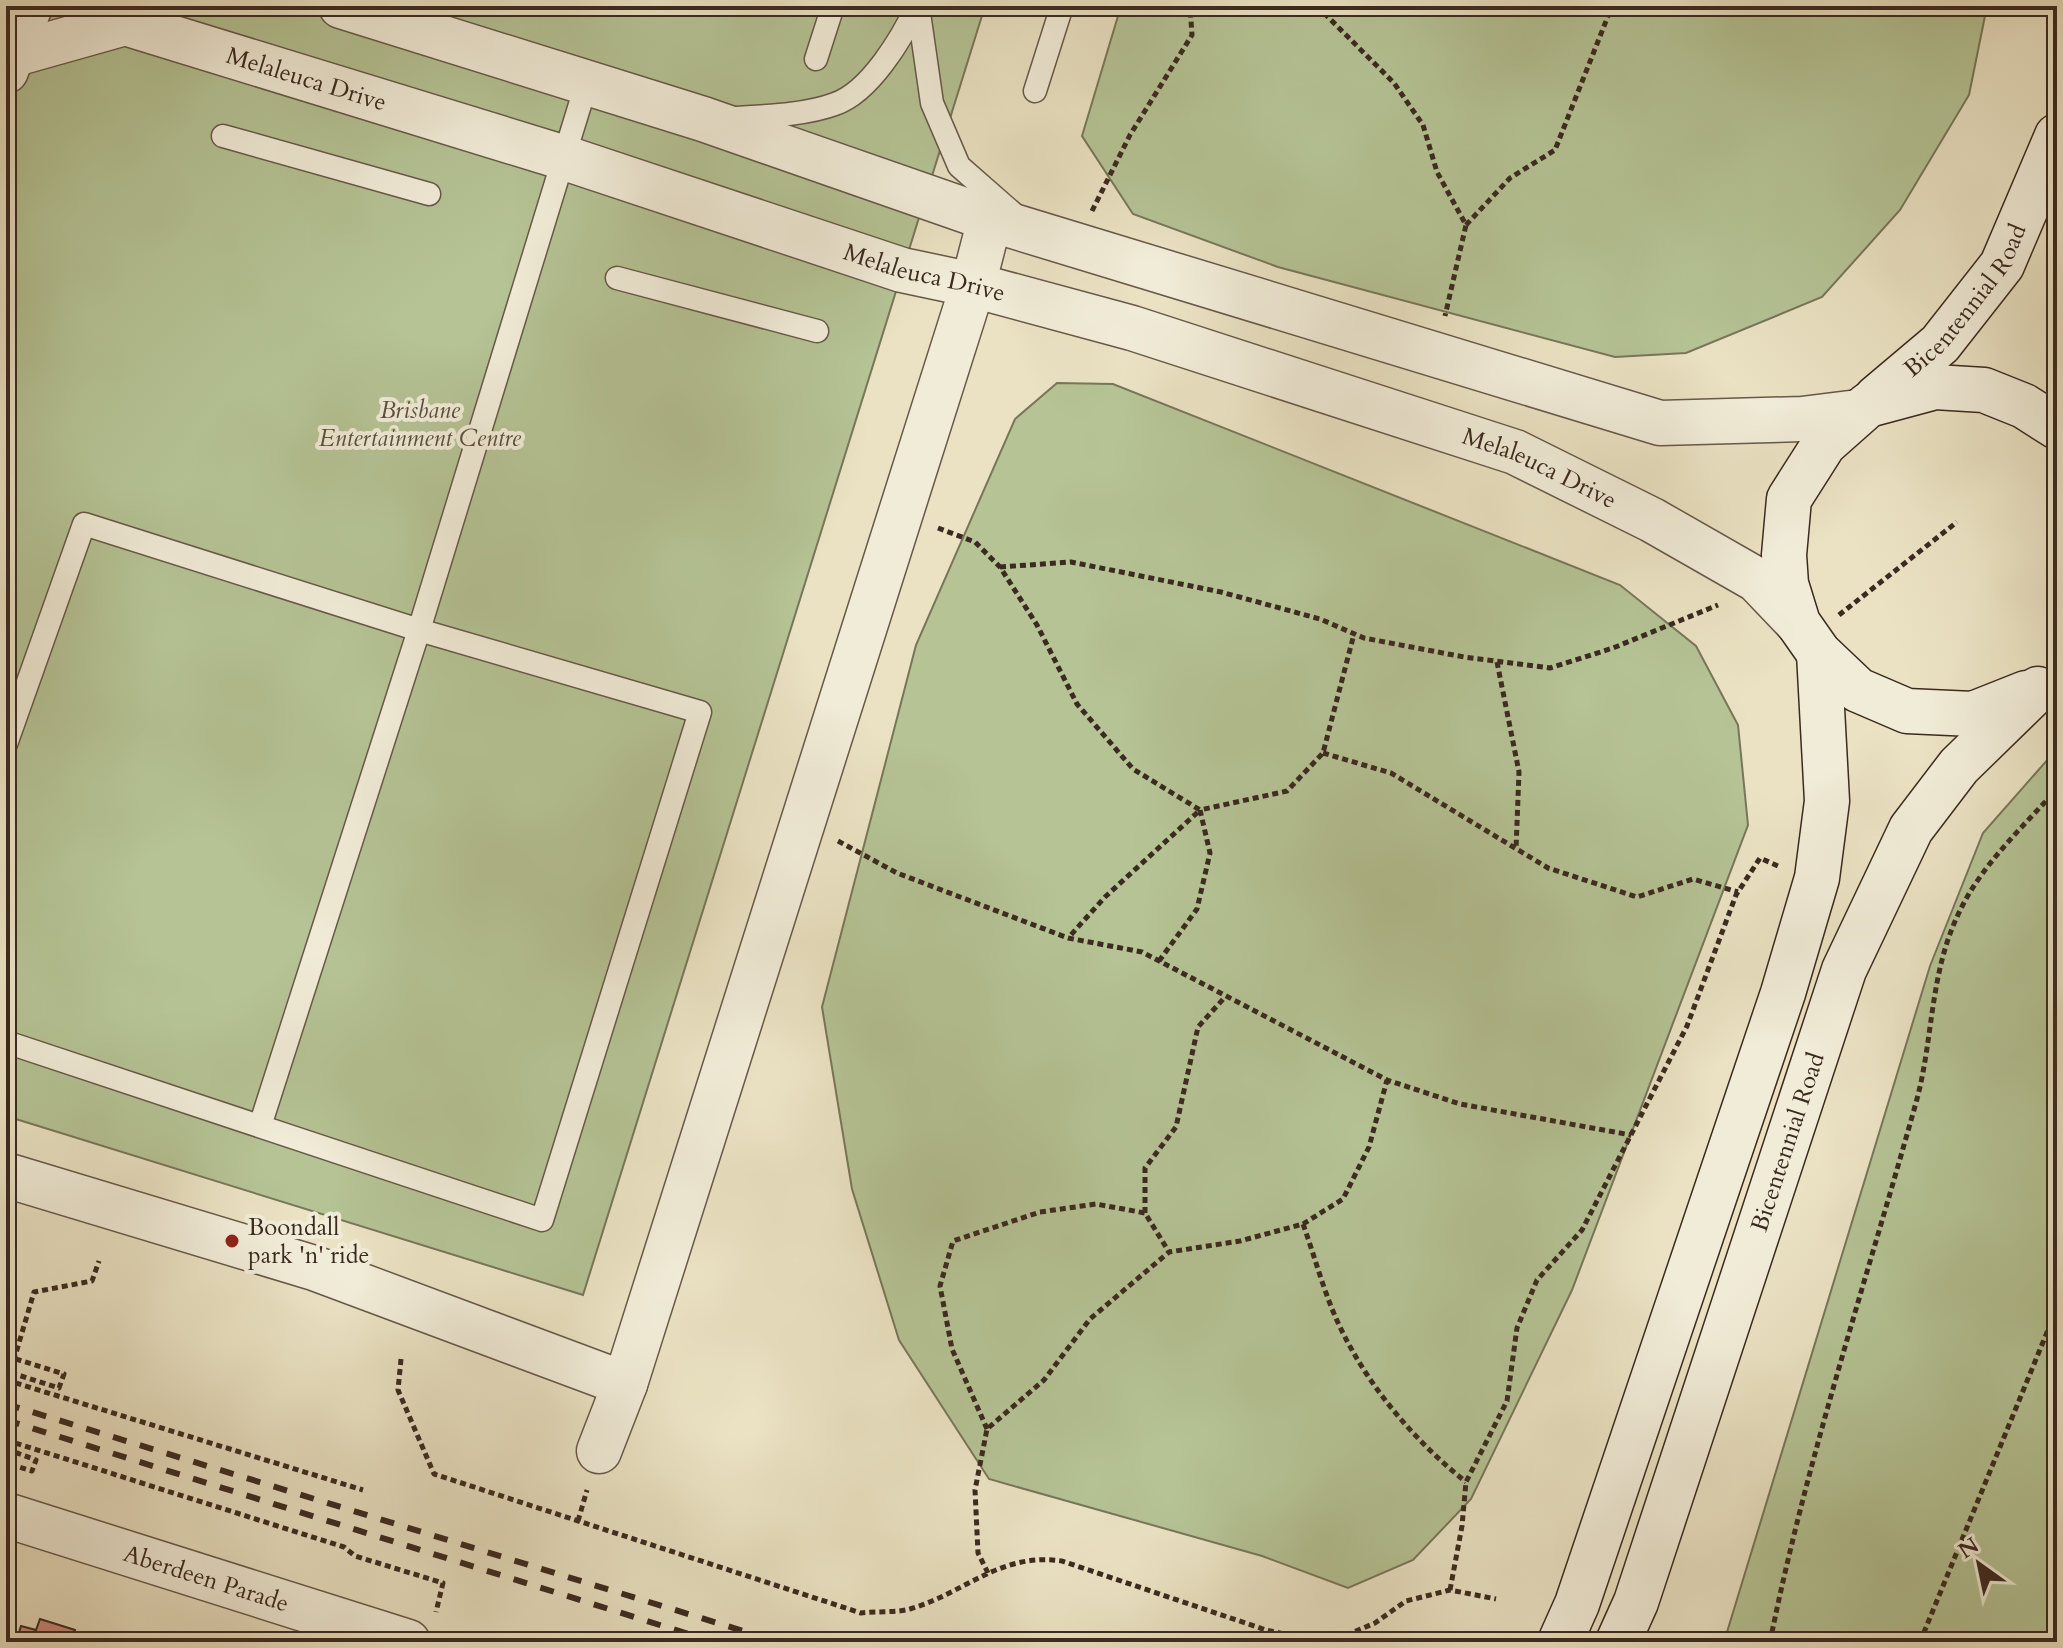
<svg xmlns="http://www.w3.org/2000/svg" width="2063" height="1648" font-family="Cardo,serif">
<rect width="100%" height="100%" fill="#eae2c3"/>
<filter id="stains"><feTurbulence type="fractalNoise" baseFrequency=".0025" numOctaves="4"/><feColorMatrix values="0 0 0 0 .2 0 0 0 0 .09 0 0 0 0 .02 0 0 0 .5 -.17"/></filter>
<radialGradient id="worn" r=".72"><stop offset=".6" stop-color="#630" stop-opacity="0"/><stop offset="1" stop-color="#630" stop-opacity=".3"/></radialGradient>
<path fill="#b5c395" stroke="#78765a" stroke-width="2" d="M 6,6 L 985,6 L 583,1295 L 6,1116 Z
M 1121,6 L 1987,6 L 1969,95 L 1900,210 L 1822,297 L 1686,353 L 1615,357 L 1278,267 L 1133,214 L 1082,136 Z
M 1057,383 L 1113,384 L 1620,585 L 1696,646 L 1738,725 L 1748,825 L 1572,1290 L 1471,1499 L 1413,1560 L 1348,1588 L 1262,1556 L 989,1479 L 899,1340 L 852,1189 L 822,1007 L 916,645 L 1015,419 Z
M 2057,749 L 2057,1642 L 1724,1642 L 1930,966 L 1983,833 Z"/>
<path fill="#d08b80" stroke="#3b2a20" stroke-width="2" d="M 40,1619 L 75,1630 L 71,1642 L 16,1642 L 21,1626 L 36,1630 Z"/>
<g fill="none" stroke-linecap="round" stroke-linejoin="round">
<g stroke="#675849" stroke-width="25">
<path id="service" d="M 918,6 L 932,103 L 959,166 L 1016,216
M 816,59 L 833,6
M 1035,91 L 1062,6
M 736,118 C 767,116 805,115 835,104 C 870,92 902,38 917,6
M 223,136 L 429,194
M 617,278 L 817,331
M 6,744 L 84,524 L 419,630 L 700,712 L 542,1220 L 6,1042
M 260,1126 L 419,630 L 586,85"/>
</g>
<g stroke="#675849" stroke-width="47">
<g id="minor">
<path d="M 341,6 L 703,119 L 990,219 L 1660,423 L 1802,419 L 1858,412"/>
<path id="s1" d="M 15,54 L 125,23 L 565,158 L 902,270 L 973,285 L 1132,328 L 1515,452 L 1652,520 L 1757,580 L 1798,623"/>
<path d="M 6,71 L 30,6"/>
<path d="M 6,1175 L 314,1268 L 625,1384"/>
<path d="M 599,1451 L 625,1384 L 973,285 L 990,219"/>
<path id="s2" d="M 6,1515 L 408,1642"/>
</g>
</g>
<g stroke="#3b2a20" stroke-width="47">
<g id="secondary">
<path id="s3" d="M 1876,398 L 1940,344 L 2002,265 L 2057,136"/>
<path d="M 2026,693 L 1973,714 L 1907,711 L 1858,690 L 1819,653 L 1798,623 L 1786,584 L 1784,555 L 1789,499 L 1824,444 L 1868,405 L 1935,387 L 1984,390 L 2024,406 L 2057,427"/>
<path d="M 1560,1642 L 1577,1604 L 1783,993 L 1817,878 L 1827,801 L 1819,653"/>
<path id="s4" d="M 1618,1642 L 1636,1602 L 1844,970 L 1911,829 L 1959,766 L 2038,689"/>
</g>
</g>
<path stroke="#3b2a20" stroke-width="5" stroke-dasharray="6 4" stroke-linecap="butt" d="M 1317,6 L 1394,83 L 1423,125 L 1437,172 L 1466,225 L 1445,316
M 1092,211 L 1130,135 L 1192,35 L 1190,6
M 1466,225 L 1510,178 L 1555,150 L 1612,6
M 938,528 L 975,542 L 1000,567 L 1037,625 L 1077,704 L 1133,769 L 1200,810 L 1105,897 L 1069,937
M 1000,567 L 1071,562 L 1221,592 L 1320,619 L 1364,638 L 1464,657 L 1550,668 L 1613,648 L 1718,605
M 1839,615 L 1957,522
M 1497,662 L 1519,772 L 1516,849
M 1323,753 L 1391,773 L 1548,868 L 1637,897 L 1693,879 L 1738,892
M 838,841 L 897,873 L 1068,938 L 1142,952 L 1387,1080 L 1460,1104 L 1631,1135
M 1159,961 L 1197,909 L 1210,853 L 1200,810 L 1287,791 L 1323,753 L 1354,634
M 1145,1213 L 1145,1168 L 1176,1127 L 1198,1027 L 1225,997
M 1303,1224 L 1343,1199 L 1369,1147 L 1387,1080
M 6,1356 L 64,1374 L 59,1388 L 15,1374
M 401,1359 L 398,1390 L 434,1474 L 861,1613 C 876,1611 895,1613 910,1609 C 965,1593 1000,1552 1062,1561 L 1266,1630 L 1316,1641 L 1342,1637 L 1375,1623 L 1406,1601 L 1450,1590 L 1496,1599
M 6,1380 L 363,1490
M 8,1380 L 34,1292 L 92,1281 L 99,1261
M 987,1429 L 952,1349 L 940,1286 L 953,1241 L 1040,1212 L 1096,1204 L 1145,1213 L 1169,1252
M 6,1440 L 344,1547 L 355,1556 L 443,1583 L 436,1612
M 6,1449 L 36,1460 L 32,1471 L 6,1463
M 578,1521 L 587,1490
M 988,1573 L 978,1553 L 975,1490 L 987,1429 L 1044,1380 L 1090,1319 L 1169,1252 L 1240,1241 L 1303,1224 C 1316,1260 1326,1301 1344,1335 C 1372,1391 1417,1443 1466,1482
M 1450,1590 L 1462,1526 L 1466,1482 L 1507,1401 L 1517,1328 L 1537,1280 L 1582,1230 L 1687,1026 L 1736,895 L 1760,858 L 1778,866
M 1770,1642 C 1807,1458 1867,1279 1917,1099 C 1933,1039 1930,975 1957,917 C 1979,867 2021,829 2057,789
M 1920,1642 L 2057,1308"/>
<use href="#service" stroke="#f1ecd8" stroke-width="22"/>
<use href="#minor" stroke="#f1ecd8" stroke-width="44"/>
<use href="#secondary" stroke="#f1ecd8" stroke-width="44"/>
<path stroke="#3b2a20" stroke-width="6" stroke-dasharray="14 14" stroke-linecap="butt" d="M 6,1404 L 779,1642
M 6,1420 L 714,1642"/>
<path stroke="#3b2a20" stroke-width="5" stroke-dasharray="6 4" stroke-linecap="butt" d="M 6,1402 L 15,1374"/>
</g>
<circle fill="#8f2418" stroke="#f1ecd8" stroke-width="3" cx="232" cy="1241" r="8"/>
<g text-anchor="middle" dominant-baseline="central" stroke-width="8" stroke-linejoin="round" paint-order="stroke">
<g font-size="24" fill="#3b2a20" stroke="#f1ecd8">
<text stroke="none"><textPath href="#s1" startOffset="304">Melaleuca Drive</textPath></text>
<text stroke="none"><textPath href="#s1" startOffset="952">Melaleuca Drive</textPath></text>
<text stroke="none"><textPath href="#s3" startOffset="134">Bicentennial Road</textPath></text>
<text stroke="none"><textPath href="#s1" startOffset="1598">Melaleuca Drive</textPath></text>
<text stroke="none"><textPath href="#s4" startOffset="528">Bicentennial Road</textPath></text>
<text stroke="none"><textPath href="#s2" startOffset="210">Aberdeen Parade</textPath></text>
</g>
<g font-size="24" font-style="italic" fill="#5a503d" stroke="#f1ecd8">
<text x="420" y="410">Brisbane<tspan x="420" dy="28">Entertainment Centre</tspan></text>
</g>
<g font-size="24" fill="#3b2a20" stroke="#f1ecd8" text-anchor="start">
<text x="248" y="1227">Boondall<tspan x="248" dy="28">park 'n' ride</tspan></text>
</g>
</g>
<rect width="2063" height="1648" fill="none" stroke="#eae2c3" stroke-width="32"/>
<rect x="8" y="8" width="2047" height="1632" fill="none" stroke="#3b2a20" stroke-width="4"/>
<rect x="16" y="16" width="2031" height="1616" fill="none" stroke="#3b2a20" stroke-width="2"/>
<g transform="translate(1979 1564) rotate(327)" stroke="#f1ecd8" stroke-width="6" paint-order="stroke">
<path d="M0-6L14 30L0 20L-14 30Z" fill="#3b2a20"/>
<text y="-12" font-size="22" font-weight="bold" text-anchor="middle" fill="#3b2a20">N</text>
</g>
<rect width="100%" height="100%" filter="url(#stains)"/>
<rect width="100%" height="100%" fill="url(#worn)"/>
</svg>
